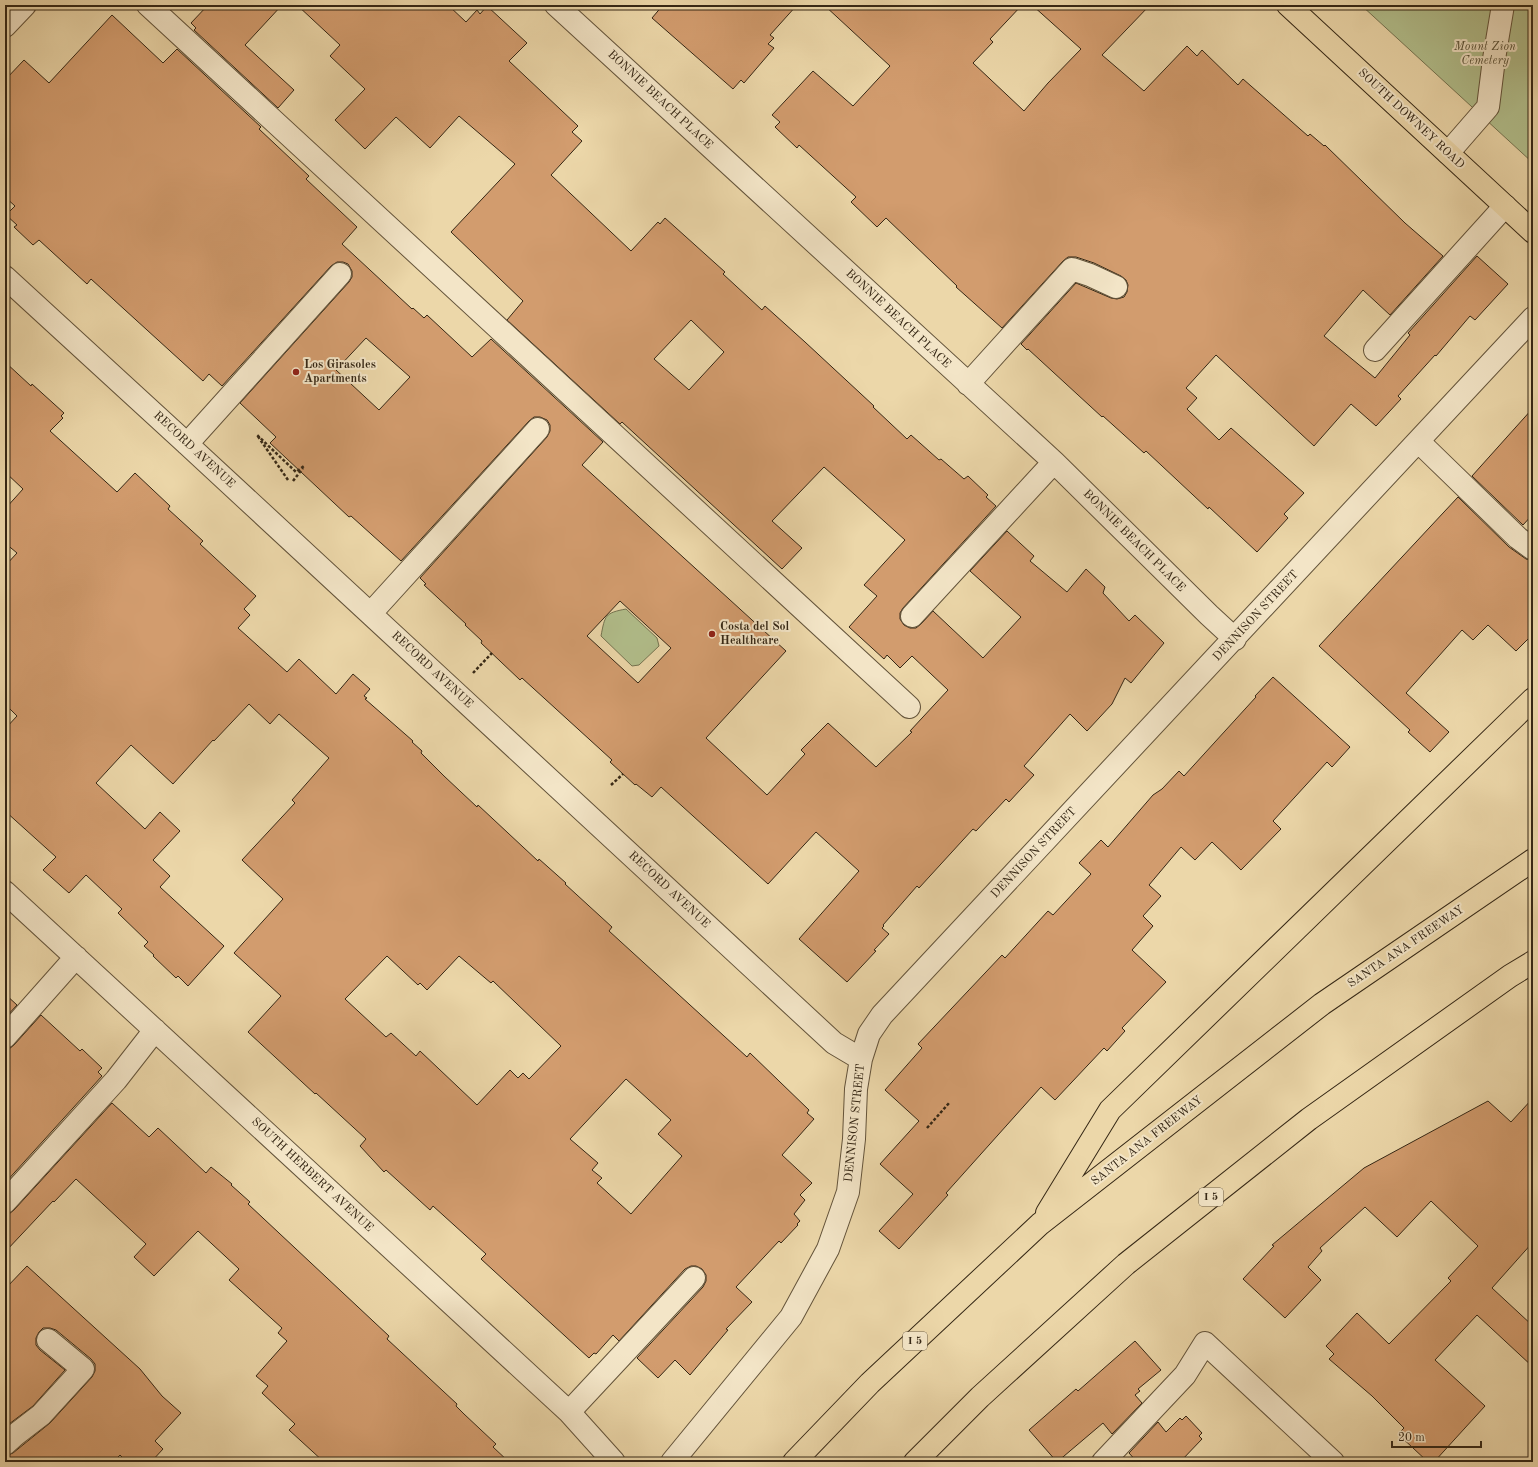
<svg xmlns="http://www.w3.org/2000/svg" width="1538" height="1467" font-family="'Old Standard TT',serif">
<rect width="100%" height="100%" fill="#ecd7a9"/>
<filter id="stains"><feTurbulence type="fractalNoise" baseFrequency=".005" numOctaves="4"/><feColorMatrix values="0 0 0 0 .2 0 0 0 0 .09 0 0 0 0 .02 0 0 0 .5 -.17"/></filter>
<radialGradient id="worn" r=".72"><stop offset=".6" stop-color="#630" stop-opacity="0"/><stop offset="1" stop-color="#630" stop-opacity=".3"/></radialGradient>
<path fill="#b2bf8c" stroke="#747350" d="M 1361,5 L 1533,5 L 1533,163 Z
M 626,609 L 657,638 L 659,646 L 639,665 L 632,666 L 601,636 C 605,615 605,613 626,609 Z"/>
<path fill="#d29c6e" stroke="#352715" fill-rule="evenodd" d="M 208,5 L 282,5 L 245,45 L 294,90 L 278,108 L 194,30 L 196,28 L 191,23 Z
M 297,5 L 448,5 L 466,22 L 477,10 L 480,14 L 487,6 L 527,43 L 509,61 L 578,126 L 572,132 L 582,141 L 551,175 L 631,251 L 658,222 L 660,224 L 665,218 L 725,272 L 723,274 L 762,310 L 765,306 L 805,342 L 874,406 L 873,407 L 907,439 L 911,435 L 939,460 L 941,459 L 964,479 L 968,476 L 988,495 L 986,497 L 996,506 L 903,608 L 900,613 L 900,619 L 904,625 L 910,628 L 916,628 L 921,624 L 933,611 L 983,658 L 1021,617 L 970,571 L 1007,531 L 1034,556 L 1030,561 L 1067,592 L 1086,569 L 1105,587 L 1103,593 L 1129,621 L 1135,615 L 1164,643 L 1131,683 L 1125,678 L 1112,704 L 1087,731 L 1070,714 L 1024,766 L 1034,775 L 1009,802 L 1006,799 L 976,831 L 973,829 L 919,888 L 917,886 L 883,925 L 884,926 L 882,928 L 889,934 L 874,950 L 876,951 L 847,982 L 799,939 L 859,871 L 816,832 L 768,884 L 661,787 L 652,797 L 636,784 L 635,785 L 610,762 L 612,760 L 522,678 L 520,680 L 481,643 L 482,641 L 465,625 L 466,624 L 424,585 L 426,584 L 420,578 L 547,437 L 550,431 L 550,425 L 547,420 L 540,417 L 534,417 L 529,421 L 401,561 L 351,516 L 349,517 L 270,443 L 276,437 L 240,403 L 349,282 L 352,277 L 352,271 L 348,264 L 343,262 L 337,262 L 331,266 L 222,386 L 209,374 L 203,381 L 91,279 L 87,284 L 39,240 L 33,245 L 14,227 L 17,225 L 6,215 L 15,206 L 5,197 L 5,80 L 24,60 L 49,83 L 112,15 L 163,63 L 177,49 L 261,127 L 259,129 L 309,176 L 306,179 L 357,227 L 342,244 L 412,309 L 413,308 L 424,318 L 427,315 L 472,357 L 491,339 L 603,442 L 582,465 L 786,651 L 706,738 L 767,795 L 805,754 L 801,750 L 828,723 L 876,767 L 912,732 L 910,731 L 948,690 L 912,656 L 900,668 L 887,655 L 884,659 L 849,627 L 877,596 L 864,585 L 905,540 L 824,467 L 772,521 L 802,548 L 782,569 L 622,422 L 620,424 L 507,320 L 523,301 L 451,232 L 515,164 L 459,116 L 430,148 L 396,117 L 365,149 L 335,120 L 365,89 L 330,56 L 340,45 ZM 691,320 L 724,352 L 689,390 L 654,359 ZM 366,338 L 410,377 L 379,410 L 336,370 ZM 620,601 L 671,648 L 638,683 L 587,636 Z
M 663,5 L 797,5 L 770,35 L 774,38 L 768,44 L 774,48 L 744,83 L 741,80 L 733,89 L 652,18 Z
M 824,5 L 1022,5 L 990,39 L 993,42 L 973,63 L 1024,111 L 1048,83 L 1081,49 L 1032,5 L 1150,5 L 1102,55 L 1144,91 L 1187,46 L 1197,56 L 1202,50 L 1238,85 L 1243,79 L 1308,136 L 1310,134 L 1324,146 L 1325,145 L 1405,223 L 1443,256 L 1390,315 L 1363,290 L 1324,336 L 1375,378 L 1410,335 L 1408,333 L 1477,256 L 1508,284 L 1475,320 L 1470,316 L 1436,356 L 1435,355 L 1398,396 L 1401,399 L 1376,426 L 1351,404 L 1314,446 L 1216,355 L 1186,388 L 1197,398 L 1187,409 L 1219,440 L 1231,428 L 1304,493 L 1284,514 L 1288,518 L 1257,552 L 1209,507 L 1208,509 L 1146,451 L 1144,453 L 1103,416 L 1102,417 L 1028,349 L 1027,350 L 1021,344 L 1076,283 L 1111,298 L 1117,299 L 1124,297 L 1127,292 L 1128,285 L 1126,280 L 1121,276 L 1094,263 L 1076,257 L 1068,257 L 1063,261 L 1002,328 L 956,287 L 957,286 L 886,218 L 877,227 L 851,202 L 856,197 L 799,145 L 797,148 L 775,127 L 780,122 L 772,115 L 813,71 L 853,106 L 890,66 Z
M 5,362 L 31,386 L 32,384 L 64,413 L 61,416 L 63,418 L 50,431 L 117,492 L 135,473 L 170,506 L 168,509 L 203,541 L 200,544 L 256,596 L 244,609 L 250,615 L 238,628 L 287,672 L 299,659 L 336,694 L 353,674 L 370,689 L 364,696 L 367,698 L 365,699 L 413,741 L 412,742 L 422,751 L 421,753 L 444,776 L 477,807 L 478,805 L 538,861 L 539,859 L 566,883 L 565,884 L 612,927 L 609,931 L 747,1057 L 750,1053 L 809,1110 L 807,1113 L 814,1119 L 782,1155 L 812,1183 L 800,1195 L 805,1200 L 794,1214 L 800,1221 L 797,1224 L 798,1225 L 781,1243 L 779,1241 L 736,1287 L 752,1302 L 726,1329 L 728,1330 L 690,1375 L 675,1360 L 658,1378 L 637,1358 L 703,1287 L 706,1281 L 706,1275 L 702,1269 L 696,1266 L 691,1266 L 685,1269 L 619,1341 L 613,1335 L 596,1354 L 594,1353 L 589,1358 L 481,1259 L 486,1254 L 433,1206 L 430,1210 L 386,1170 L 384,1172 L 360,1146 L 366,1139 L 316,1093 L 315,1094 L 248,1032 L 281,996 L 234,953 L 283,899 L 242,860 L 295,803 L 292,800 L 329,758 L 279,714 L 270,724 L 249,704 L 214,741 L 213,740 L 173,784 L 131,745 L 96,783 L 145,829 L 160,812 L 180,831 L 153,860 L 170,876 L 160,887 L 224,946 L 188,986 L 178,976 L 176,978 L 153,956 L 154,955 L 144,946 L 148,942 L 118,913 L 122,909 L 86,875 L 69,893 L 43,870 L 56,857 L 5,811 L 5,729 L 17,716 L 5,704 L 5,566 L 17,553 L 5,543 L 5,509 L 23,489 L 5,472 ZM 387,956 L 418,985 L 420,983 L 427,990 L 459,956 L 491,983 L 493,981 L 561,1046 L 529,1079 L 523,1073 L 518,1078 L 510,1070 L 477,1105 L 420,1051 L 416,1056 L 391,1033 L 386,1037 L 345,999 ZM 626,1079 L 671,1120 L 658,1134 L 682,1156 L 631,1214 L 597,1183 L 602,1178 L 592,1170 L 598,1163 L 570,1139 Z
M 1533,408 L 1533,514 L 1523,525 L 1472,476 Z
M 1458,497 L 1509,547 L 1526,559 L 1533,561 L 1533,634 L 1516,651 L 1488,625 L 1473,640 L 1462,630 L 1406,693 L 1449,732 L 1430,752 L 1408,732 L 1410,730 L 1319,646 Z
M 1273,677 L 1350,747 L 1332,767 L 1327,762 L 1273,821 L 1281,829 L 1241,870 L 1212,842 L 1195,860 L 1181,847 L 1149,885 L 1161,896 L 1143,916 L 1153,926 L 1132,950 L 1166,982 L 1122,1028 L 1125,1031 L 1107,1051 L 1104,1048 L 1055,1100 L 1041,1087 L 946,1193 L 948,1195 L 899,1249 L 879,1231 L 913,1194 L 880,1164 L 919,1121 L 885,1090 L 922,1048 L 918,1044 L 1002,955 L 1005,958 L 1048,911 L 1053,915 L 1091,874 L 1079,863 L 1101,840 L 1108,847 L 1153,795 L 1162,789 L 1179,771 L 1184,776 L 1256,697 L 1255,696 Z
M 5,994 L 17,1005 L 5,1018 Z
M 41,1015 L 80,1051 L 82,1049 L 102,1068 L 98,1072 L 102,1076 L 5,1183 L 5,1049 L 9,1049 L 14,1045 Z
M 1533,1098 L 1533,1242 L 1492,1288 L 1533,1326 L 1533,1367 L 1477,1315 L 1435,1360 L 1485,1406 L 1434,1462 L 1428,1462 L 1398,1434 L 1404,1428 L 1372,1396 L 1329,1359 L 1334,1354 L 1326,1346 L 1357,1313 L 1389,1344 L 1451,1281 L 1448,1278 L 1478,1246 L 1431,1201 L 1397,1237 L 1365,1207 L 1320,1248 L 1322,1251 L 1308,1267 L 1321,1280 L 1285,1318 L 1243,1279 L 1274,1246 L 1272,1245 L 1364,1168 L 1488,1101 L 1511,1122 Z
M 112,1103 L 149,1137 L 158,1128 L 206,1173 L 211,1167 L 232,1184 L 231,1185 L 250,1202 L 248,1204 L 389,1336 L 387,1339 L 457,1404 L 456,1406 L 464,1414 L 496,1444 L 493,1447 L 509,1462 L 324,1462 L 289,1430 L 295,1424 L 262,1393 L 268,1386 L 256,1376 L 287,1341 L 278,1333 L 282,1328 L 229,1280 L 239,1269 L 198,1231 L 154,1276 L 134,1257 L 146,1244 L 76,1179 L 54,1202 L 53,1201 L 5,1252 L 5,1214 L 9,1214 L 14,1210 Z
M 27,1266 L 140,1369 L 162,1396 L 181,1413 L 155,1441 L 163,1449 L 151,1462 L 127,1462 L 120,1455 L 113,1462 L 5,1462 L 5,1456 L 13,1453 L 50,1423 L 92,1377 L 95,1371 L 95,1364 L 91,1359 L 56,1330 L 50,1328 L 43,1328 L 39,1332 L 36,1338 L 36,1345 L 40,1350 L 65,1370 L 33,1406 L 5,1427 L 5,1289 Z
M 1135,1341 L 1161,1370 L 1138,1389 L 1140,1391 L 1135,1395 L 1142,1403 L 1112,1434 L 1103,1423 L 1057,1462 L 1029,1430 L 1076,1389 L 1078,1391 Z
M 1186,1416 L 1202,1433 L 1199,1436 L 1202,1439 L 1180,1462 L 1137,1462 L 1129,1453 L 1158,1422 L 1166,1432 L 1180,1418 L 1182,1420 Z"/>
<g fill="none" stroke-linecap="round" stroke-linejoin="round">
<g stroke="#63533a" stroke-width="24">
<path id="minor" d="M 148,5 L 909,707
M 556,5 L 1054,462 L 1209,615 L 1235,639
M 5,26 L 25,5
M 1448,153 L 1488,107 L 1494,59 L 1503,5
M 5,277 L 187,444 L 834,1043 L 861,1059
M 1375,350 L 1505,206
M 968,384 L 1072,269 L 1090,275 L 1116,287
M 1419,442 L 1518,538 L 1533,549
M 187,444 L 340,274
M 371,613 L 538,429
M 912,616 L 1054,462
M 5,892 L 569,1412 L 614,1462
M 5,1037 L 76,957
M 5,1202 L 116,1080 L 155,1030
M 569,1412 L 694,1278
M 5,1444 L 15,1435 L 41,1415 L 83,1369 L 48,1340
M 672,1462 L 791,1317 L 828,1249 L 848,1192 L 854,1139 L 856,1089 L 861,1059 L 869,1034 L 882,1015 L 1533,318
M 1103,1462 L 1185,1375 L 1205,1343 L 1333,1462"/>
</g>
<g stroke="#352715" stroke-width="24">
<path id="major" d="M 1288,5 L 1533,232"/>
</g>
<g stroke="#352715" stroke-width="24">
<path id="highway" d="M 1047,1213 L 1110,1110 L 1533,699
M 794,1462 L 870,1383 L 1040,1224 L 1322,1004 L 1533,860
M 915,1462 L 980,1397 L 1126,1264 L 1309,1119 L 1510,976 L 1533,962"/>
</g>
<path stroke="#352715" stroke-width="2.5" stroke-dasharray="3 2" stroke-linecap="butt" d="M 288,480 L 257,435 L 296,472 L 304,466
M 293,481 L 303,468
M 473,673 L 492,653
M 611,785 L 623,774
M 927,1128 L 950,1102"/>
<use href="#minor" stroke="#f3e5c7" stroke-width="22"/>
<use href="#major" stroke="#ecd7a9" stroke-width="22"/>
<use href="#highway" stroke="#ecd7a9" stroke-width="22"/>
</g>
<g fill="#8f2418" stroke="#f3e5c7" stroke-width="1.5">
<circle cx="296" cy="372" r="4"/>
<circle cx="712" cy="634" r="4"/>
</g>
<g text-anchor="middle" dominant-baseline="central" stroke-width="4" stroke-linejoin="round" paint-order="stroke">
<g fill="#f3e5c7" stroke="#6e604a" stroke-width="1">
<rect x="1199" y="1188" width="24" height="18" rx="3"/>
<rect x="903" y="1332" width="24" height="18" rx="3"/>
</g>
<g font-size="11" font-weight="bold" fill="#352715">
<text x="1211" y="1197">I 5</text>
<text x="915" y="1341">I 5</text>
</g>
<g font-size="12" font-style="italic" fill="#544d33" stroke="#f3e5c7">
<text x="1485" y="47">Mount Zion<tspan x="1485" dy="14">Cemetery</tspan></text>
</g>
<g font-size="12" fill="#352715" stroke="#f3e5c7">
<text transform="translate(660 100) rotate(43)">BONNIE BEACH PLACE</text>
<text transform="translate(1411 119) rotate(43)">SOUTH DOWNEY ROAD</text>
<text transform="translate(898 319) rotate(43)">BONNIE BEACH PLACE</text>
<text transform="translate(194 450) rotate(43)">RECORD AVENUE</text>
<text transform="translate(1134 541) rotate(45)">BONNIE BEACH PLACE</text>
<text transform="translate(1256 616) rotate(-47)">DENNISON STREET</text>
<text transform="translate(432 670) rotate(43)">RECORD AVENUE</text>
<text transform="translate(1034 853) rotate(-47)">DENNISON STREET</text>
<text transform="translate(669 890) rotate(43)">RECORD AVENUE</text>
<text transform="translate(1406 947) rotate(-34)">SANTA ANA FREEWAY</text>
<text transform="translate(855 1123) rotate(-84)">DENNISON STREET</text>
<text transform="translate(1147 1141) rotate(-38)">SANTA ANA FREEWAY</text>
<text transform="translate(312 1175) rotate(43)">SOUTH HERBERT AVENUE</text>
</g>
<g font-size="12" font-weight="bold" fill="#352715" stroke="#f3e5c7" text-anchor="start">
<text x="304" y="365">Los Girasoles<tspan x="304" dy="14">Apartments</tspan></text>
<text x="720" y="627">Costa del Sol<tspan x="720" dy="14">Healthcare</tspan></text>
</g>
</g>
<rect width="1538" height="1467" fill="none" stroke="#ecd7a9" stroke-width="20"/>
<rect x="6" y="6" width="1526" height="1455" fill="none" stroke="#352715" stroke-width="2"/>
<rect x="10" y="10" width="1518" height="1447" fill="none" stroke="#352715"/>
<path d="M1392 1441v6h89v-6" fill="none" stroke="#352715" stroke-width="2"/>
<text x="1398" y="1441" font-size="12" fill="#352715" stroke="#f3e5c7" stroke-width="3" paint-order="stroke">20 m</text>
<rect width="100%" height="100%" filter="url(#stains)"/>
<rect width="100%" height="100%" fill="url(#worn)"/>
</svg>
